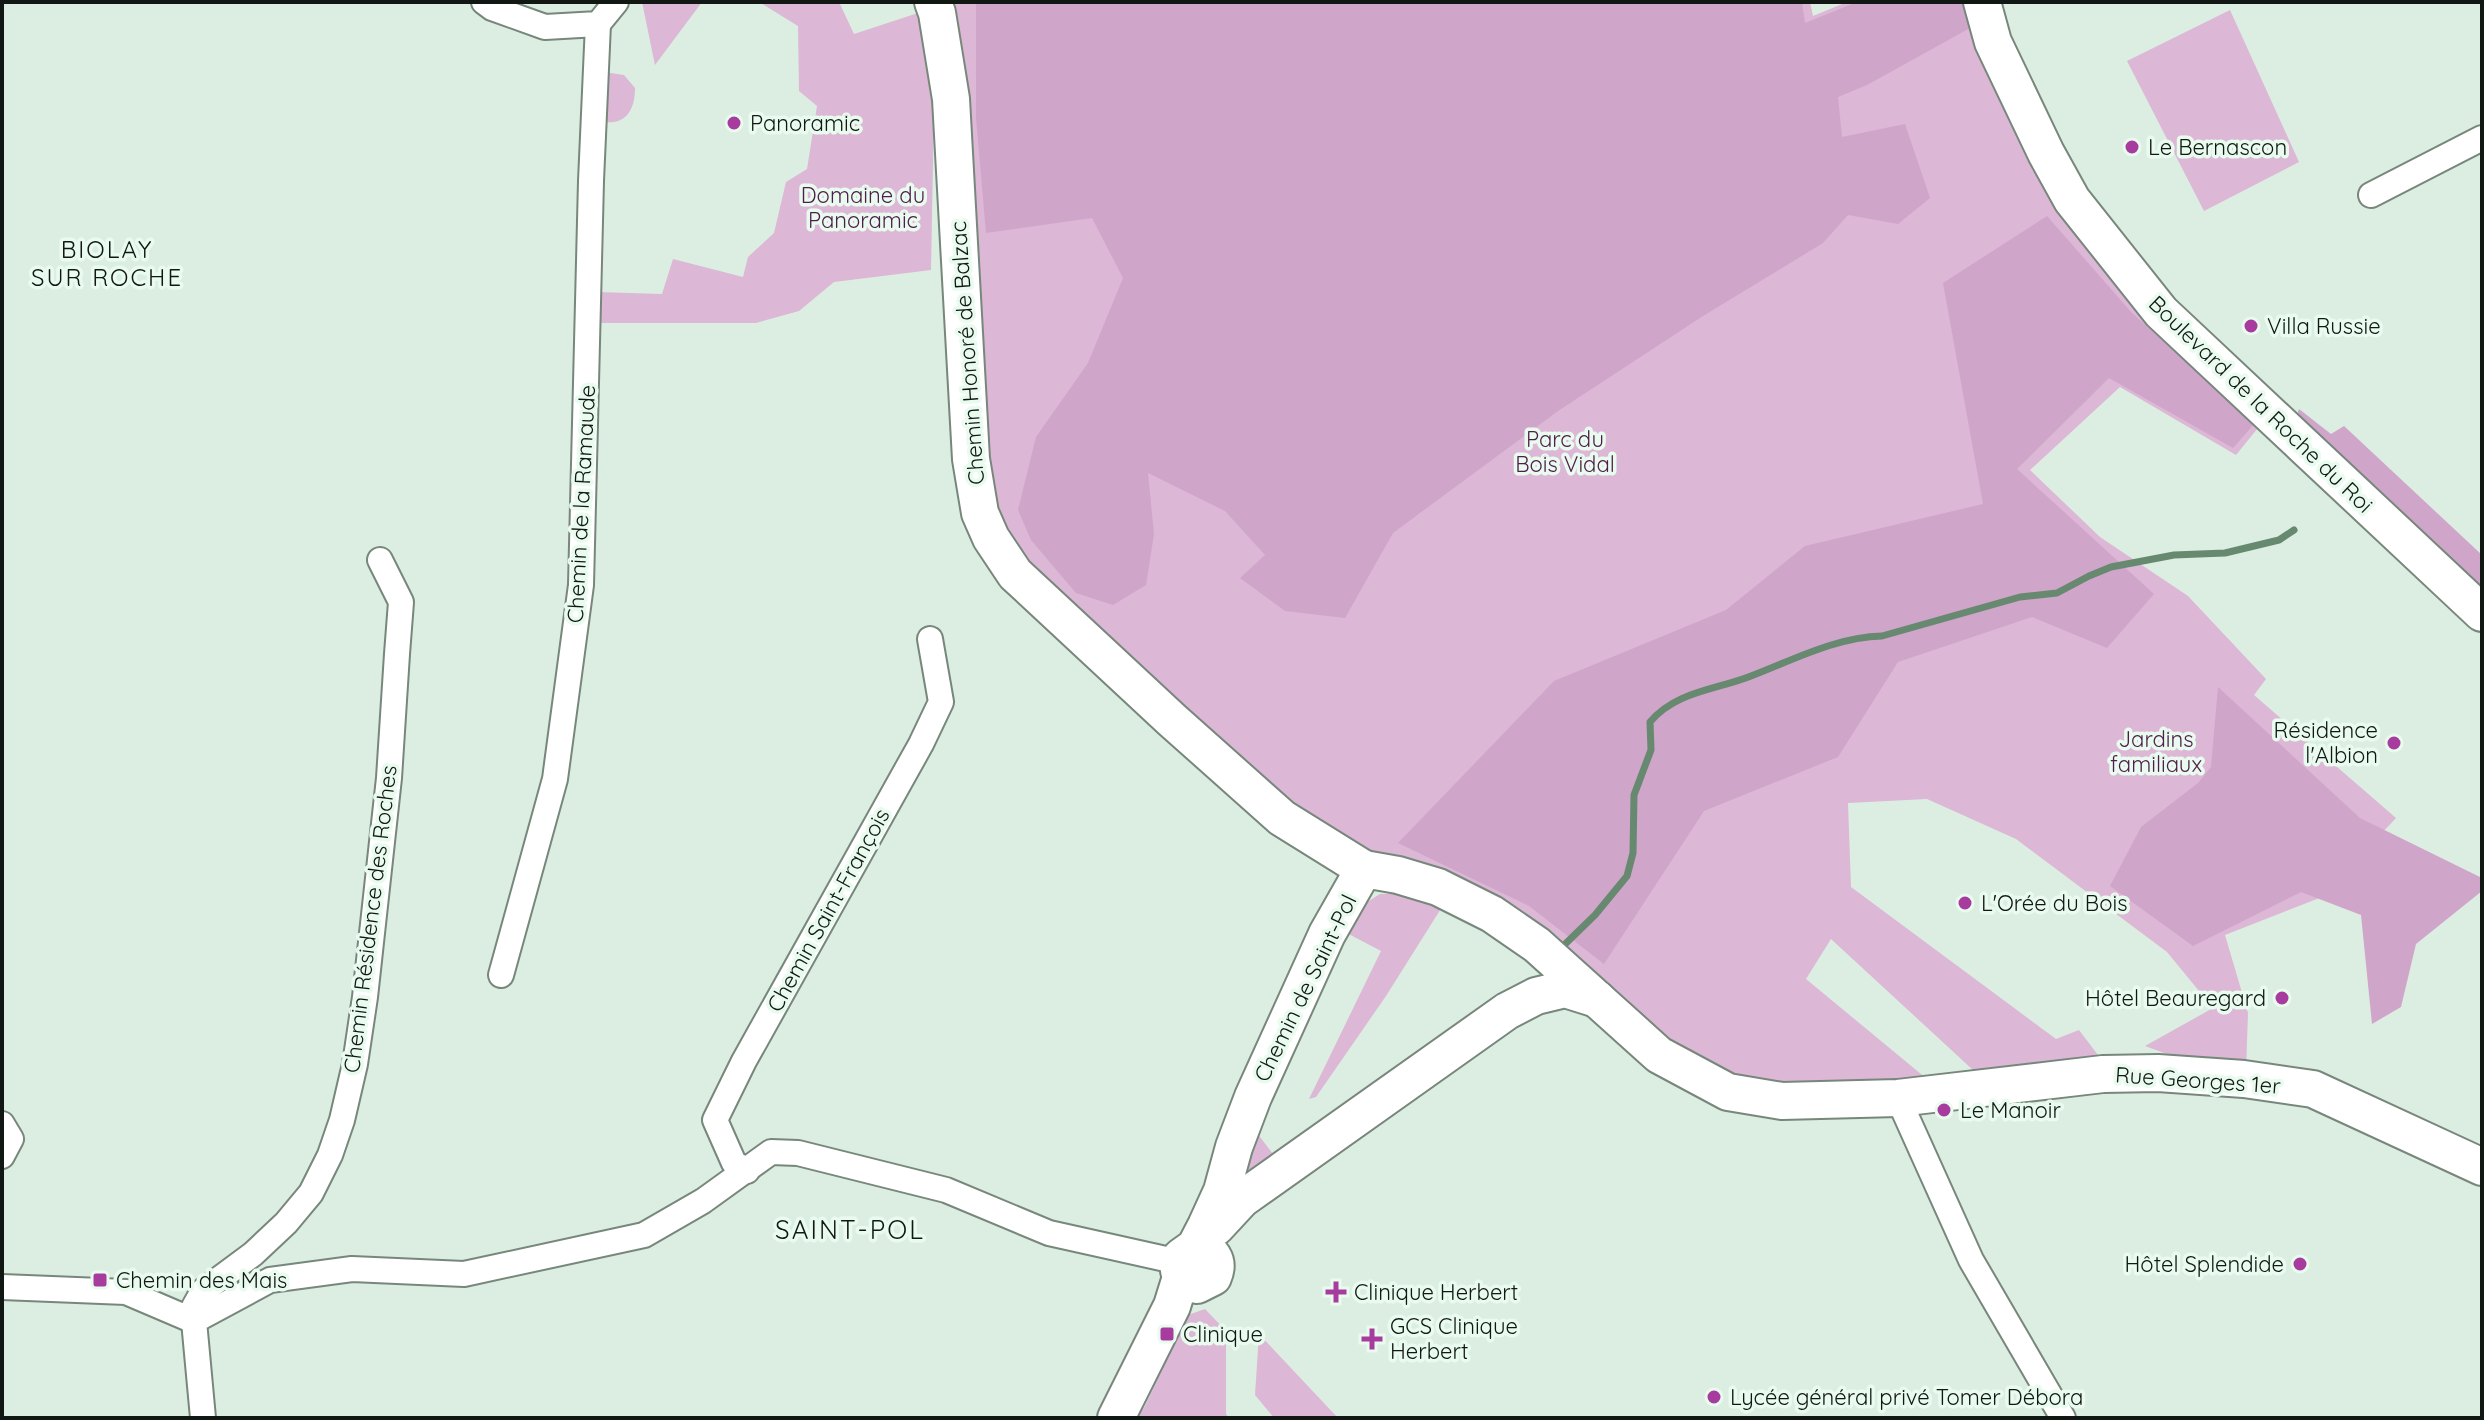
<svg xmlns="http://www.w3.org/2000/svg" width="2484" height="1420" viewBox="0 0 2484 1420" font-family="Quicksand,sans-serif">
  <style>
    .green { fill: #dcb7d6 }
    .forest { fill: #d0a5ca }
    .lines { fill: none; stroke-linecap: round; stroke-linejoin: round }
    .stream { stroke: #668970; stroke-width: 7 }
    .street-casing { stroke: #77877b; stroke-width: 28 }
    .secondary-casing { stroke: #77877b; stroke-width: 40 }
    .street { stroke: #fff; stroke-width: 24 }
    .secondary { stroke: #fff; stroke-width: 36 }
    .poi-dot { fill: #a73c9e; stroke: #e9fbee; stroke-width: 3 }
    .labels { text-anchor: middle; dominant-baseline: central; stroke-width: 7; stroke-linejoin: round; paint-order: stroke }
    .poi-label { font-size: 22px; fill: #111713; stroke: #e9fbee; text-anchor: start }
    .park-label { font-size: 22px; fill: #4f1c4b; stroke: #e9fbee }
    .street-label { font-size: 22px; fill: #111713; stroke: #e9fbee }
    .neighbourhood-label { font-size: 24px; letter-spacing: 2px; fill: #111713; stroke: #e9fbee }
    .quarter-label { font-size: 26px; letter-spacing: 2px; fill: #111713; stroke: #e9fbee }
  </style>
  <rect width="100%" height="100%" fill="#dceee1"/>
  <!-- green -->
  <g class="green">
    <polygon points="642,2 702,2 655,65"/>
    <polygon points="759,2 839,2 854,34 918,13 934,108 931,270 834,282 799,311 756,323 601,323 597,292 662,294 673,259 743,277 748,257 774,233 786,182 807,169 817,106 799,91 798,26"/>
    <polygon points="947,2 1810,2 1813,16 1847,2 1968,2 1995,88 2262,423 2236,455 2120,387 2030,470 2100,537 2188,596 2266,679 2254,695 2396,818 2322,897 2225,935 2248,1013 2246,1072 2213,1071 2145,1046 2213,1008 2167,952 2016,839 1927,799 1848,803 1851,887 2056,1039 2079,1030 2101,1059 1973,1070 1831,939 1806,979 1927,1079 1781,1091 1700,1065 1567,962 1326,838 1017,553 992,511"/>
    <polygon points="2230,10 2299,162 2204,211 2127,61"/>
    <path d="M604 72 624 75 635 88C635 112 624 127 599 121Z"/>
    <polygon points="1380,894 1407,894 1442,907 1386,996 1316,1097 1309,1099 1381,951 1341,930 1356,909"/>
    <polygon points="1257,1133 1279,1162 1256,1178 1242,1161"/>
    <polygon points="1205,1309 1226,1331 1226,1414 1229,1418 1137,1418 1145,1406 1188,1315"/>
    <polygon points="1259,1334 1338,1418 1274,1418 1255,1395"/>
  </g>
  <!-- forest -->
  <g class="forest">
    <polygon points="976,2 1802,2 1805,23 1857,2 1963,2 1970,28 1867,85 1838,97 1842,137 1905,124 1930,198 1898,224 1848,215 1823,243 1703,316 1558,411 1393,533 1345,618 1285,611 1240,578 1265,555 1225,511 1148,473 1154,534 1146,585 1113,605 1076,593 1031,540 1018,510 1036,437 1088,363 1123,278 1092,218 986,233 976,118"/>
    <polygon points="2047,216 2132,313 2255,423 2233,448 2109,378 2017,469 2154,594 2107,648 2032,617 1898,662 1838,757 1704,811 1604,964 1529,906 1398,843 1554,681 1726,610 1805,546 1983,504 1943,283"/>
    <polygon points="2299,409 2331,434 2344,426 2482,555 2482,594 2296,417"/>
    <polygon points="2218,687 2360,818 2482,878 2482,891 2416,944 2401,1007 2372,1024 2361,915 2301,892 2193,946 2110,886 2141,827 2198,783 2211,767"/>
  </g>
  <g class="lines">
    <!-- stream -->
    <path class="stream" d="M1559 950 1595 915 1627 876 1633 853 1634 795 1651 750 1650 722C1676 691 1716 690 1751 676 1793 660 1836 637 1882 636L2020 597 2057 593 2089 576 2111 567 2174 555 2225 553 2279 540 2294 530"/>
    <defs>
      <g id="street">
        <polyline points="484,2 492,8 545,27 598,24 616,2"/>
        <polyline points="2371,195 2482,138"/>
        <polyline points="501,975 555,779 581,585 591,181 598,24"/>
        <polyline points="1898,1098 1971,1260 2063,1418"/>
        <polyline points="2,1124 11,1139 2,1156"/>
        <polyline points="747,1171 734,1163 715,1120 744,1061 921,744 941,702 930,639"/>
        <polyline points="2,1287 126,1292 194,1321 194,1307 203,1291 253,1254 286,1223 311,1193 330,1155 342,1120 355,1064 365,997 389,778 397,654 401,602 380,560"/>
        <polyline points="203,1418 194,1321 270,1280 352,1269 464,1274 644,1235 703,1201 771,1152 798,1153 946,1190 1049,1233 1179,1262"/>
      </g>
      <g id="secondary">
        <polyline points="933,2 937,13 951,99 971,459 980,513 991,538 1015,574 1172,720 1282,818 1364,869"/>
        <polyline points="1982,2 1993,42 2046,153 2072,200 2161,312 2482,613"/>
        <polyline points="1216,1227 1242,1199 1507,1011 1536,996 1565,989 1597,999"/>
        <path d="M1195 1247C1212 1249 1220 1261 1213 1277L1197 1285C1182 1283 1175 1272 1181 1257L1195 1247 1206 1226 1222 1191 1234 1147 1253 1097 1327 934 1364 869 1398 875 1438 887 1492 914 1537 945 1659 1055 1728 1092 1782 1101 1898 1098 2103 1074 2158 1073 2244 1079 2313 1089 2482 1167"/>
        <polyline points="1116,1418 1172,1306 1181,1277"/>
      </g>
    </defs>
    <!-- street casing -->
    <use href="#street" class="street-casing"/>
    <!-- secondary casing -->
    <use href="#secondary" class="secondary-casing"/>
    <!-- street -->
    <use href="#street" class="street"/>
    <!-- secondary -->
    <use href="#secondary" class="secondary"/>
  </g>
  <!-- markers -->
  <g class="poi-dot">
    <circle cx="734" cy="123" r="8"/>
    <circle cx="2132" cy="147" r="8"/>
    <circle cx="2251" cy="326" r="8"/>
    <circle cx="2394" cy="743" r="8"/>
    <circle cx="1965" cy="903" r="8"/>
    <circle cx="2282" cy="998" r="8"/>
    <circle cx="1944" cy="1110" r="8"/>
    <circle cx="2300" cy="1264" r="8"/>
    <rect x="92" y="1272" width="16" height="16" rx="4"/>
    <path d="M1332 1280h8v8h8v8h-8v8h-8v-8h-8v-8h8z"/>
    <rect x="1159" y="1326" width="16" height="16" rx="4"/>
    <path d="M1368 1327h8v8h8v8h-8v8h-8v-8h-8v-8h8z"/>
    <circle cx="1714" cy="1397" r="8"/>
  </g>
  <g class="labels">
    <!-- poi labels -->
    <g class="poi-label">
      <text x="750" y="123">Panoramic</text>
      <text x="2148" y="147">Le Bernascon</text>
      <text x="2267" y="326">Villa Russie</text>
      <text x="2378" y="730" text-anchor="end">Résidence<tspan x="2378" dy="25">l'Albion</tspan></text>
      <text x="1981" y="903">L'Orée du Bois</text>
      <text x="2266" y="998" text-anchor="end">Hôtel Beauregard</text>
      <text x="1960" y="1110">Le Manoir</text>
      <text x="2284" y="1264" text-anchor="end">Hôtel Splendide</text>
      <text x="116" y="1280">Chemin des Mais</text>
      <text x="1354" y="1292">Clinique Herbert</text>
      <text x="1390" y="1326">GCS Clinique<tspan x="1390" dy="25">Herbert</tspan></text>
      <text x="1183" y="1334">Clinique</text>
      <text x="1730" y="1397">Lycée général privé Tomer Débora</text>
    </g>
    <!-- park labels -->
    <g class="park-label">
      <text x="863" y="195">Domaine du<tspan x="863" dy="25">Panoramic</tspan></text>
      <text x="1565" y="439">Parc du<tspan x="1565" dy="25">Bois Vidal</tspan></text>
      <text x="2156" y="739">Jardins<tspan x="2156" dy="25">familiaux</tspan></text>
    </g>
    <!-- street labels -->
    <g class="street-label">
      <text transform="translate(967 353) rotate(-94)">Chemin Honoré de Balzac</text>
      <text transform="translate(2261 404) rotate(44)">Boulevard de la Roche du Roi</text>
      <text transform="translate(581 504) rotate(-87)">Chemin de la Ramaude</text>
      <text transform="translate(828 910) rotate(-61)">Chemin Saint-François</text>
      <text transform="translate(370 919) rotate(-83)">Chemin Résidence des Roches</text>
      <text transform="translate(1305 988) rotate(-64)">Chemin de Saint-Pol</text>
      <text transform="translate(2198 1080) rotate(4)">Rue Georges 1er</text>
    </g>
    <!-- neighbourhood labels -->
    <g class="neighbourhood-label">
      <text x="107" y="249">BIOLAY<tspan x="107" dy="28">SUR ROCHE</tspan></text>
    </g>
    <!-- quarter labels -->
    <g class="quarter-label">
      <text x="850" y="1229">SAINT-POL</text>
    </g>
  </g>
  <!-- border -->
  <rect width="2484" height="1420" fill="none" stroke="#111713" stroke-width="8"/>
</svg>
